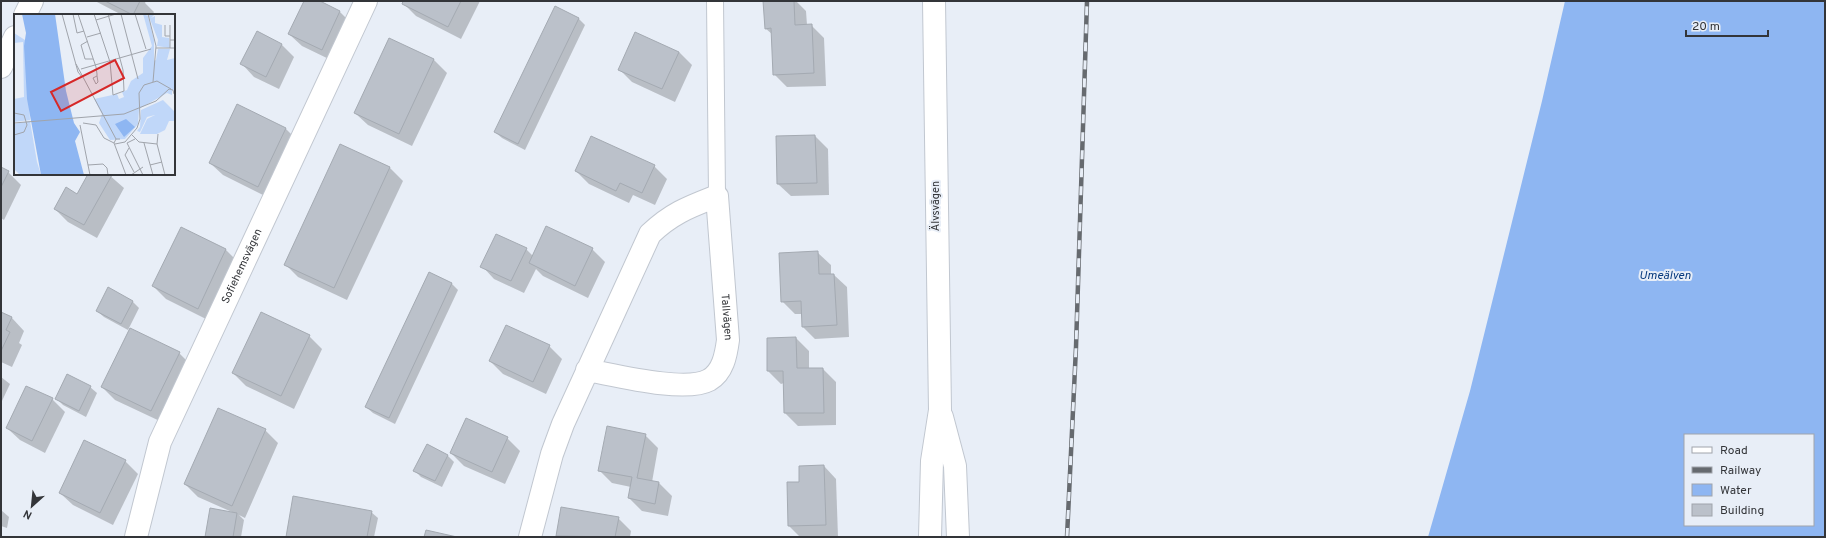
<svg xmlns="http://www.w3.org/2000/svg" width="1826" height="538" viewBox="0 0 1826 538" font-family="Overpass,sans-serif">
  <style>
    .water { fill: #8eb6f2; fill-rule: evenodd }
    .shadow { fill: #0003 }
    .building { fill: #bbc1ca; stroke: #a4aab2 }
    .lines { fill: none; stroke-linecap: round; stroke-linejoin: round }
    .lane-casing { stroke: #c1c7d0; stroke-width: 18 }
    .street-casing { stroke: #c1c7d0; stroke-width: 24 }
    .secondary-casing { stroke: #c1c7d0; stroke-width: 24 }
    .lane { stroke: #fff; stroke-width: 16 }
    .street { stroke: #fff; stroke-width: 22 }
    .secondary { stroke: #fff; stroke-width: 22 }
    .rail-casing { stroke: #666a6f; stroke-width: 4.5 }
    .rail { stroke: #e8eef7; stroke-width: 3; stroke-dasharray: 9; stroke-linecap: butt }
    .labels { text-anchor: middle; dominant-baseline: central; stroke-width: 4; stroke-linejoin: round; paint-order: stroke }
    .street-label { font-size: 11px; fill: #333539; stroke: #e8eef7 }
    .water-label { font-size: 12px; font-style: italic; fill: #073a7e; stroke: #e8eef7 }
    .inset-road { fill: none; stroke: #a0a4ab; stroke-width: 1 }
    .view { fill: #d62828; fill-opacity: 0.15; stroke: #d62828; stroke-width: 2 }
    .inset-edge { fill: none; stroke: #333539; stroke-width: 2 }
  </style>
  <rect width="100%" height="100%" fill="#e8eef7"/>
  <!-- water -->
  <path class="water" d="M1565 1H1825V537H1428L1470 391 1542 101ZM1685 435H1813V525H1685Z"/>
  <!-- shadow -->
  <g class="shadow">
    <polygon points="95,1 146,1 145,3 154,12 152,15 122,15"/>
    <polygon points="305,1 318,1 340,12 353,25 335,62 302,46 289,34"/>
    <polygon points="404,1 480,1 461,39 416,16 403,3"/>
    <polygon points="764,1 796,1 806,11 807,25 811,25 824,38 826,86 787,87 774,74 773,35 765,28"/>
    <polygon points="578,18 585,25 525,150 502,138 495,132"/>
    <polygon points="390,39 434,60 447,73 412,146 368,125 355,113"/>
    <polygon points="282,45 294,57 279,89 254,77 242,64"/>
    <polygon points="679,52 692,65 675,102 632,82 619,69"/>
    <polygon points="238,105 286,129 299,142 271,199 223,175 210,163"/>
    <polygon points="815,136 828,149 829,195 791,196 778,184"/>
    <polygon points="341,145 390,168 403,181 347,300 298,277 285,264"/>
    <polygon points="654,166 667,179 655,205 633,195 629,203 589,184 576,171"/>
    <polygon points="1,169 8,172 21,185 4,220 1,218"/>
    <polygon points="89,174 108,174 124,188 97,238 68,222 55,209 78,195"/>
    <polygon points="181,228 226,250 239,263 210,321 166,299 153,286"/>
    <polygon points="526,249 533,256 592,249 605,262 588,298 543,276 536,269 524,293 494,279 482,266"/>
    <polygon points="818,253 831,265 831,275 834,275 847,287 849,337 815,339 802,326 802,314 795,314 782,301"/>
    <polygon points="430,273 452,284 458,290 395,424 373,413 366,407"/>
    <polygon points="109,289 133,302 139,308 128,330 104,317 97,311"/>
    <polygon points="1,313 12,318 24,331 19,343 22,345 12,367 1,362"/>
    <polygon points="309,336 322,349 294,409 246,386 233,373"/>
    <polygon points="796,338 809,351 809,369 823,369 836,382 836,425 798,426 785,413 784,383 781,384 768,371"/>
    <polygon points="549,346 562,359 546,394 503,374 490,361"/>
    <polygon points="179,353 192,366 164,423 115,400 102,387"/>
    <polygon points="1,377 10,384 1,403"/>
    <polygon points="90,387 97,393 86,417 63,405 57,399"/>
    <polygon points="52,399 65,412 45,453 20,440 7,428"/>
    <polygon points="218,409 265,430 278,443 245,518 239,515 244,520 241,537 206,537 232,512 198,497 185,484"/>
    <polygon points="645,435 658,448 652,482 659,483 672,496 668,516 642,511 629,498 631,487 612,483 599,470"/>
    <polygon points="507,438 520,451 505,484 464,466 451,453"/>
    <polygon points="427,446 448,456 454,462 442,487 421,477 415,471"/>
    <polygon points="125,461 138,474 113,525 73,505 60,493"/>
    <polygon points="824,466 836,479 838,537 800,537 789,526 800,483"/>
    <polygon points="1,510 9,517 7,528 1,526"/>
    <polygon points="371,512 378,518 374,537 287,537"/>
    <polygon points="618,518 631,531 630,537 559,537 557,535"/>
  </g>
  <!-- building -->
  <g class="building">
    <polygon points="105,1 140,1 133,15"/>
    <polygon points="304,1 320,1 340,11 322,50 288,34"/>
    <polygon points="403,1 461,1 448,27 402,4"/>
    <polygon points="763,1 794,1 795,25 812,24 814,73 773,75 771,28 765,29"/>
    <polygon points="555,6 579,18 518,144 494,132"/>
    <polygon points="257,31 282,44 266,77 240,64"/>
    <polygon points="635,32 679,52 662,89 618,70"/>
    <polygon points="389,38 434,59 399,134 354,113"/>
    <polygon points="237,104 286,128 258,187 209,163"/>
    <polygon points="815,135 817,183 777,184 776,136"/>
    <polygon points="591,136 655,165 642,193 620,183 616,191 575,171"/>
    <polygon points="340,144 390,167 334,288 284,265"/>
    <polygon points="1,167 9,171 1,187"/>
    <polygon points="88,174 112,175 84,225 54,209 66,187 77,194"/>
    <polygon points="546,226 593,248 575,286 529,263"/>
    <polygon points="181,227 226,249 198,309 152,286"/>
    <polygon points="496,234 527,248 511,281 480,267"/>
    <polygon points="818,251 819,274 834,274 837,325 802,327 801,301 781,302 779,253"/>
    <polygon points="429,272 452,283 389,418 365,407"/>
    <polygon points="108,287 133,301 121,324 96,311"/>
    <polygon points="1,312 12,317 6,330 10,332 1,351"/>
    <polygon points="261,312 310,335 281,396 232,373"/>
    <polygon points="506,325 550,345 533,382 489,361"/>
    <polygon points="130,328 180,352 151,411 101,387"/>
    <polygon points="796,337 797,368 823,368 824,413 784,413 783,371 767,371 767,338"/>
    <polygon points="67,374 91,386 79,411 55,399"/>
    <polygon points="26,386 53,398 32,441 6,428"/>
    <polygon points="218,408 266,429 232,506 184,484"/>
    <polygon points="466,418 508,437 492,472 450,453"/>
    <polygon points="607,426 646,434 637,478 659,482 655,504 628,498 632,477 598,471"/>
    <polygon points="84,440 126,460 100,513 59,493"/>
    <polygon points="427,444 448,455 435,481 413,471"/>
    <polygon points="824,465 826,525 788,526 787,482 799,482 799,466"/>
    <polygon points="293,496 372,511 367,537 286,537"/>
    <polygon points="561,507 619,517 615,537 556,536"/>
    <polygon points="210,508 237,513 233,537 205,537"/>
    <polygon points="426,530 457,537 424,537"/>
  </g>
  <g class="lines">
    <defs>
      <polyline id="lane" points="715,1 717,196"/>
      <g id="street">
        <polyline points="25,15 32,1"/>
        <polyline points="1,67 15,37"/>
        <path id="s1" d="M136 537 160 442 366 1"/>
        <path id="s2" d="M530 537 552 454 563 424 650 234C672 213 689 207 717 196L728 340C726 355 723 372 709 380 685 393 615 375 587 370"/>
      </g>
      <g id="secondary">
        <polyline points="942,417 955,466 958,537"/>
        <polyline points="930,537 932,461 940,410 934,1"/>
      </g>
    </defs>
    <!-- lane casing -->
    <use href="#lane" class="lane-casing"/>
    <!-- street casing -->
    <use href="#street" class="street-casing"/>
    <!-- secondary casing -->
    <use href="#secondary" class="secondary-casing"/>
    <!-- lane -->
    <use href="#lane" class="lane"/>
    <!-- street -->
    <use href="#street" class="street"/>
    <!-- secondary -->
    <use href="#secondary" class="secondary"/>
    <defs>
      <polyline id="rail" points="1067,537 1076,347 1087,1"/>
    </defs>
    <!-- rail casing -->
    <use href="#rail" class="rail-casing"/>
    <!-- rail -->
    <use href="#rail" class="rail"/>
  </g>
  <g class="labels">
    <!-- street labels -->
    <g class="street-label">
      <text transform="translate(936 206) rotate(-90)">Älvsvägen</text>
      <text stroke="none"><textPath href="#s1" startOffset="292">Sofiehemsvägen</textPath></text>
      <text stroke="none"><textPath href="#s2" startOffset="526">Tallvägen</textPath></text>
    </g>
    <!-- water labels -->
    <g class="water-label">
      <text x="1665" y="276">Umeälven</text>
    </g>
  </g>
  <!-- overview -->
  <g transform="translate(14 14)">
    <rect width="161" height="161" fill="#e8eef7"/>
    <path d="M129 0 134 2 140 26V47L142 46 144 35H156L153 46 161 44V75L158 77V81L153 79 125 95 124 110 111 125 96 126 85 109 88 100 80 85 103 80 105 85 110 83 108 78 113 76 117 67 129 59V44L138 32ZM134 0 140 1 137 4 141 2V9L148 11V23L155 24 156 34 143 32 144 26ZM0 19 11 26 16 106 0 108V85L10 83 9 28 0 29ZM149 86 161 98V107H155L151 116 143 120H126L133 105 141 101 133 103 126 118 123 117 126 113 127 96ZM16 107 23 148 27 161H6L0 155V110Z" fill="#c0d7f9"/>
    <path d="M8 0H41L52 77 60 109 66 118 61 127 70 161H27L13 85 10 32 12 19ZM112 105 121 113 110 123 101 110Z" fill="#8eb6f2"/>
    <path class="inset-road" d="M48 0 64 58 68 63M59 0 63 19 70 17M64 0 82 53 83 60V62L84 68 82 70 79 64 83 62M80 0 96 48 99 81 110 77 109 56 94 0M107 0 124 65M121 0 132 35M134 0 142 32 139 68M82 6 102 0M151 11V22H156M73 23 87 19M156 26V11M74 27 67 31 71 45H79M142 34H161M156 34V26H161M62 50 102 125M67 55 137 35M0 99 10 101 13 111 10 118 0 121M0 109 110 100 142 87 155 75 159 76 160 80M69 109 82 111 90 124 100 129M66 111 76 161M144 120 143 130 151 161M118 121 125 128 143 130M106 125H102L100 129 112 161M121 125 113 129 129 161M130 129 139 161M101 130 111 128 123 114 126 105 125 79 130 71 143 67 157 75M115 134 111 141 120 158M74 151 89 150 93 154 94 161M136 151 148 148M117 161 129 153"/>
    <path class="view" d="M101 46 110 64 47 97 37 78Z"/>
    <rect width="161" height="161" class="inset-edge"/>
  </g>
  <!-- border -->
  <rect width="1826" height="538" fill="none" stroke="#333539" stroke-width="4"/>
  <!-- legend -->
  <rect x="1684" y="434" width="130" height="92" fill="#e8eef7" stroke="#a0a4ab"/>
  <rect x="1692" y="447" width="20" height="6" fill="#ffffff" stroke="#a0a4ab"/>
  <text x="1720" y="454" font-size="12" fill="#333539">Road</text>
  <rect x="1692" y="467" width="20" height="6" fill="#666a6f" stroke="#a0a4ab"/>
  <text x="1720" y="474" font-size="12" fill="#333539">Railway</text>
  <rect x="1692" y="484" width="20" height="12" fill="#8eb6f2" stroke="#a0a4ab"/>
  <text x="1720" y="494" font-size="12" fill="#333539">Water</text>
  <rect x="1692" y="504" width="20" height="12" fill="#bbc1ca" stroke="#a0a4ab"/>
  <text x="1720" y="514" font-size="12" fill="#333539">Building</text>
  <!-- north arrow -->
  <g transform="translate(32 506) rotate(207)" stroke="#e8eef7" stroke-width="3" paint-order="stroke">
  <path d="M0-3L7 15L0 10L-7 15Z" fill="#333539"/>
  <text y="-6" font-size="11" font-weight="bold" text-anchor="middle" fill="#333539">N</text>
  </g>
  <!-- scale -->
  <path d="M1686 30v6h82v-6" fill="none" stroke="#333539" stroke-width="2"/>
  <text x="1692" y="30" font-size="12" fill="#333539" stroke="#e8eef7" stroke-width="3" paint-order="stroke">20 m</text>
</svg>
